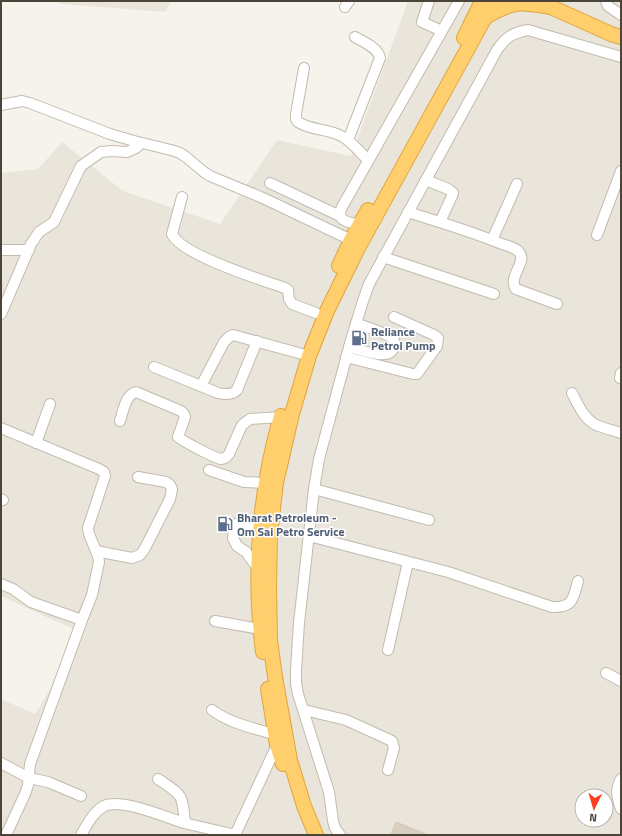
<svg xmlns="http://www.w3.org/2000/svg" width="622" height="836" viewBox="0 0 622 836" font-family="'Titillium Web',sans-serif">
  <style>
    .residential { fill: #eae5da; fill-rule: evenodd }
    .building { fill: #d8cfc1; stroke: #d3c7b4 }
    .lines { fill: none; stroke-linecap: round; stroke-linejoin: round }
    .minor-casing { stroke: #c2bbae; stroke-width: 12 }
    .highway-casing { stroke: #e0a43c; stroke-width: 16 }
    .minor { stroke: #fff; stroke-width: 10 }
    .highway { stroke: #ffcf6e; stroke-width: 14 }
    .labels { text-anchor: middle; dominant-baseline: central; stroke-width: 3; stroke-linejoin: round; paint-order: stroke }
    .service-label { font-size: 12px; font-weight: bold; fill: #4e5e75; stroke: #fff; text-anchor: start }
  </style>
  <rect width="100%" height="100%" fill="#f6f3ec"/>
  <!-- residential -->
  <g class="residential">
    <polygon points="53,1 171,1 165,12 62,4"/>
    <path d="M408 1H621V835H1V699L35 714 84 634 1 596V173L38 169 62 142 123 191 220 224 277 140 351 156ZM582 796H606V820H582Z"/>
  </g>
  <!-- building -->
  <polygon class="building" points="396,822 428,835 391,835"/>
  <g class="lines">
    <defs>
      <g id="minor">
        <polyline points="429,1 422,22 442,31"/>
        <polyline points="606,1 608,6 621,15"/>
        <polyline points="345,7 349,1"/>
        <path d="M304 68 296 114V119L298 122C308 129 323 129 334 133 348 137 358 150 368 160"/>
        <polyline points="1,105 22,101 30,103 110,134 134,141 171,150 180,153 186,157 204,172 210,176 263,198 351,240"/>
        <path d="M348 140 380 58C378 48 364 42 355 37"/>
        <polyline points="426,180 448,189 453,193 452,196 440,222"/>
        <polyline points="270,183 340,216"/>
        <path d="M182 197 172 234C181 255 262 280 285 288L288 290 289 299 292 304 316 313"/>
        <path d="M408 212C439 222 471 231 502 244 507 246 515 247 519 252 528 262 507 277 516 289L557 304"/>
        <path d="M360 225C349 222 335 222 342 207L459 1"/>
        <polyline points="597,235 621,171"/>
        <polyline points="492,240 517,184"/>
        <polyline points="1,250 29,250"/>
        <polyline points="383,257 494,294"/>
        <polyline points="1,314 31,244 39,232 54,222 81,166 101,152 112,151 127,152 136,148 141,143"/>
        <path d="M349 347C360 349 391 363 394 346 395 342 394 339 391 337 383 332 365 327 356 323"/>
        <polyline points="346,357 413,374 417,374 437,346 438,338 434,335 394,317"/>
        <path d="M154 367 218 393C226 395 232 395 237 390L257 341"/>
        <polyline points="620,378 621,373"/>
        <polyline points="201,386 224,342 229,337 233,335 302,354"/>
        <path d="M572 393C578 404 583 417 594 424 602 428 612 430 621 433"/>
        <path d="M120 421C123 412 125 395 136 392L181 411 184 414 185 417 178 437C184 442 215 458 221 459 225 459 227 457 229 454L242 425 250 419 281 417"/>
        <polyline points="1,428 99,469 104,472 105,476 88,528 89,534 98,556 99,562 92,595 82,620 30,764 28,785 25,794 6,835"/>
        <polyline points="36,443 50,404"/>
        <polyline points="209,470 244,482 266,483"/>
        <polyline points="314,489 429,520"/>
        <polyline points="1,499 3,500"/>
        <path d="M309 536 448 572 552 607C573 608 573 599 578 581"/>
        <polyline points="96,551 132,558 140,555 144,550 170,499 172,489 170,485 166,482 138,477"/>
        <polyline points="259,570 246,552 237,546 233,538 234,528 238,523 254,525 261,521"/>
        <polyline points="1,584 13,589 31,602 82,620"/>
        <polyline points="215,621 260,629"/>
        <polyline points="388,650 408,562"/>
        <polyline points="606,673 621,681"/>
        <path d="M212 710C231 724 254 728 276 735"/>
        <polyline points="304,710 346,720 392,741 394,748 388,770"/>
        <polyline points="1,763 29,778 48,782 81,796"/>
        <path d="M158 779C183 796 182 793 185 823"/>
        <path d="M621 779C615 790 617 798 621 809"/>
        <path d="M81 835C87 825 93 812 104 806 122 798 165 817 184 823 201 827 218 831 236 835"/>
        <polyline points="235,835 277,745"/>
        <path d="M340 835 335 828 333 821 329 792 298 694 296 683V670L299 623 314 489 319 459 351 340 363 301 369 284 497 50C506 37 512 33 528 30L621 57"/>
      </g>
      <g id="highway">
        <polyline points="542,1 551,7 611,34 621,37"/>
        <path d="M487 16C515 0 521 2 551 7"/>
        <polyline points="464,38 482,1"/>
        <polyline points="339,266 351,240 368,210"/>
        <path d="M263 652C253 574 259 492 281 416"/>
        <polyline points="268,689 277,745 283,764"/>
        <polyline points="316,835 304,806 290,760 275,677 270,640 269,588 270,534 276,483 292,414 309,356 327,311 358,248 494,1"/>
      </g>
    </defs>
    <!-- minor casing -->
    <use href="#minor" class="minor-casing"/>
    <!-- highway casing -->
    <use href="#highway" class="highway-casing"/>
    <!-- minor -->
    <use href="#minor" class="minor"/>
    <!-- highway -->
    <use href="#highway" class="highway"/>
  </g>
  <!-- icons -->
  <defs>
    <symbol id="fuel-bare" viewBox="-9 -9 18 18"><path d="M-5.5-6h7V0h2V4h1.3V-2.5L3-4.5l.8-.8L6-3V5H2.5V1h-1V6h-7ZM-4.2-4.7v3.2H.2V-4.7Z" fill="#5c6f8a" stroke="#fff" stroke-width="2.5" paint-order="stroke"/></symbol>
  </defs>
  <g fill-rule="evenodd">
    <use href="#fuel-bare" x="348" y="327" width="22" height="22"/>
    <use href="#fuel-bare" x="214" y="513" width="22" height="22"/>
  </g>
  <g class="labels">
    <!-- service labels -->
    <g class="service-label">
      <text x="371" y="331">Reliance<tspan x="371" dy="14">Petrol Pump</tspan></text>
      <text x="237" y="517">Bharat Petroleum -<tspan x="237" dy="14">Om Sai Petro Service</tspan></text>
    </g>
  </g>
  <!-- border -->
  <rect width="622" height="836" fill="none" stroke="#4b4439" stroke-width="4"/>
  <!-- north arrow -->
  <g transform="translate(594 808) rotate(185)"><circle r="19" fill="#ffffff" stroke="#b7b4b0"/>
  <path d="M0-3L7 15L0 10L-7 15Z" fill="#fc3f1d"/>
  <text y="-6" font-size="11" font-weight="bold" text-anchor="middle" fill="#4b4439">N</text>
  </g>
</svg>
